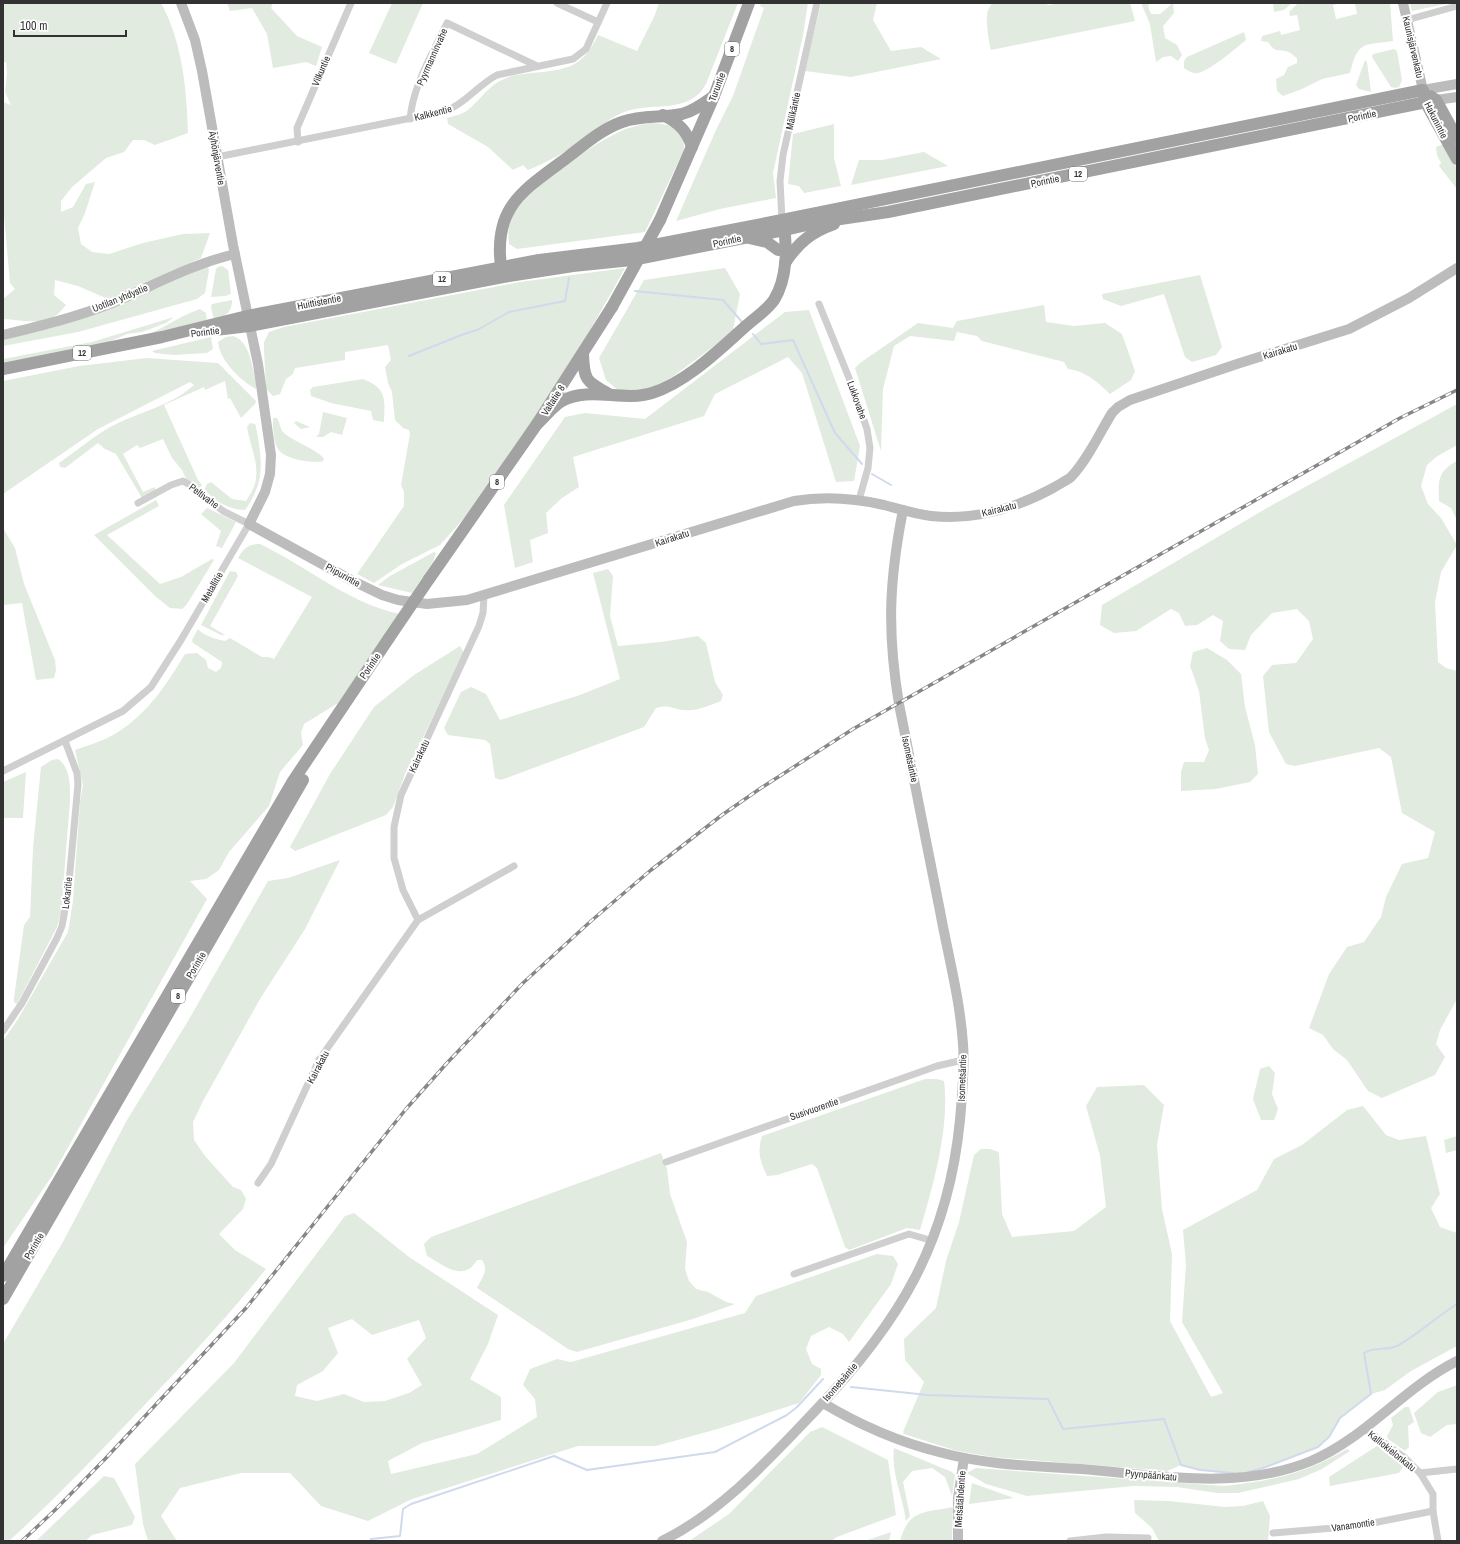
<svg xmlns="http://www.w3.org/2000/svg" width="1460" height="1544" viewBox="0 0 1460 1544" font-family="'Archivo Narrow',sans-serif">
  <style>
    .green { fill: #e2ebdf; fill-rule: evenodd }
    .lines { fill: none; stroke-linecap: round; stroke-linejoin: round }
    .stream { stroke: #d0daec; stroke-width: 2 }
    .minor { stroke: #cfcfcf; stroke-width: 7 }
    .secondary { stroke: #bcbcbc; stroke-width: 10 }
    .trunk { stroke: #a2a2a2; stroke-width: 12 }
    .rail-casing { stroke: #878787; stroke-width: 3.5 }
    .rail { stroke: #fff; stroke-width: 2; stroke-dasharray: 6; stroke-linecap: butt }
    .trunk-bridge { stroke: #a2a2a2; stroke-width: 12 }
    .labels { text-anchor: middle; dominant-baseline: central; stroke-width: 4; stroke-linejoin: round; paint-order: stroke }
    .shield { fill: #fff; stroke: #707070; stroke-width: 1 }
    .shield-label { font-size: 9px; font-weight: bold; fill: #323232 }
    .street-label { font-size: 10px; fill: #323232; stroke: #fff }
  </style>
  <rect width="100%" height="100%" fill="#fff"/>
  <!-- green -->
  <g class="green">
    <path d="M3 3H161C182 41 187 90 188 133L155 145 144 140H133L124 152 106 158 72 187 61 201V212L73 207 86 184 95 182 85 213 78 228 81 244 92 252 109 254 143 243 183 234 210 233 201 258 138 288 108 299 78 286 55 280 54 295 66 305C63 308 59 314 55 316 39 325 20 320 3 319V299L15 289 10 283 4 215 3 216V102L11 105 5 92 7 73 6 62 3 63Z"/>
    <polygon points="227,3 273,3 271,8 297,36 322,47 316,66 306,62 273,68 267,34 252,8 230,11"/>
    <polygon points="392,3 423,3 396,64 369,53"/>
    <path d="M659 3H738L706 84C690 114 656 102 627 111 609 117 599 129 584 139 566 152 548 162 528 170L523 165 513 170 488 147 448 124 447 118C454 116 464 114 469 109 481 99 489 85 504 79 511 75 522 74 531 73 565 70 582 69 598 35L637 51 654 17Z"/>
    <polygon points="761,3 808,3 803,35 773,173 776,198 720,209 676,221 716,130 733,96 764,8 760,6"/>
    <polygon points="821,3 877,3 873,20 891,51 921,47 941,59 851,77 805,71"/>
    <path d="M992 3H1043L1049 5 1059 3H1130L1135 21 991 50C989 45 986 21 987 15 987 11 990 7 992 3Z"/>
    <polygon points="1141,3 1150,3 1148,6 1151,14 1160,14 1173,3 1174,13 1163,26 1165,38 1177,45 1182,55 1178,61 1171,56 1163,57 1156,62 1150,24"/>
    <polygon points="1273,3 1292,3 1284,10 1274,12"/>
    <path d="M1298 3H1341L1333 5 1336 19 1357 14 1355 4 1390 3 1393 41C1363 45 1358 41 1350 73L1322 79 1302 89 1283 96 1277 91 1276 79 1284 75 1288 67 1297 63V58C1295 57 1291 53 1289 52 1278 48 1277 55 1268 42L1261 41 1262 36 1280 31 1281 35 1300 30 1297 15 1290 16 1289 12Z"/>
    <polygon points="1410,3 1451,3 1412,11"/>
    <path d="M1244 32 1246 40C1236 48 1211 70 1198 73 1192 74 1189 71 1184 68V61L1187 57Z"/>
    <polygon points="1394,49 1397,51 1402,80 1399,87 1395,88 1391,87 1372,57 1373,54"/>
    <polygon points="1365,60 1367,62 1371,92 1359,89 1356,85"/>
    <path d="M651 123C671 124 685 128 684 150L645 232 517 249 509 244C508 233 508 224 513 215 530 187 589 146 619 132 629 127 640 125 651 123Z"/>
    <polygon points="834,124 834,158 841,186 804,193 799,186 788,184 793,134"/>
    <polygon points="1444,144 1457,169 1457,189 1439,166 1441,163 1437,155 1436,147"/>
    <polygon points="924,152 948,166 851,185 859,160 882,160"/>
    <polygon points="208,266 209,270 205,293 197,299 78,332 3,346 3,339 110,309"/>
    <polygon points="222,266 228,270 231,294 225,296 211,297 216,269 218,267"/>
    <polygon points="625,268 578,352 518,444 465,517 440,545 402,564 374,583 357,574 404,506 404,492 401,485 410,434 409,430 403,428 395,420 392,392 388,383 385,367 391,360 388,345 345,352 345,360 295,368 293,374 286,379 280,394 273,396 266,389 264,349 264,342 269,332 284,327 520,282"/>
    <polygon points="725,268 740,294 733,330 718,343 664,383 648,389 619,391 606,380 599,358 644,280"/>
    <polygon points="1200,275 1222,347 1216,355 1192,362 1185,357 1164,294 1121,306 1103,299 1102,294"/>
    <path d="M232 300C232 313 225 316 214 320L211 307 212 304Z"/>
    <path d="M1044 305 1046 322 1074 326 1105 323 1122 334 1135 371 1131 380 1110 394C1097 382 1086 371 1068 369L1064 362 982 341 977 336 957 332 954 341 910 336 894 346 883 389 881 451 855 368 860 363 918 323 953 328 957 321Z"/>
    <path d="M200 309 206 313 207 322 151 333C169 325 182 315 200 309Z"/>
    <polygon points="809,310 860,446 854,481 836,482 802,373 788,357 715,394 704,416 573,457 579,487 562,498 546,513 548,533 530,540 533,562 515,568 504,505 565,417 585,413 645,419 785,312"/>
    <polygon points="174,317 166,323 142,332 127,334 97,347 3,366 3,359 92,342"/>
    <path d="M233 336C250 341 252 367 256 382V389C240 380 220 361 218 342L226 337Z"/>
    <polygon points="211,337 213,349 207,353 173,355 155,353 152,351"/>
    <path d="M147 358 218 363 256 401 255 404 241 418 230 398 228 399 225 381 205 390 204 387 164 405 198 480 202 485 195 493 192 491 182 470 172 458 163 439 140 448 137 445 123 454 143 492 155 487 156 491 142 498 116 454 105 449 98 443 65 468 60 467 59 463C75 452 89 440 105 430 133 413 169 408 194 385L190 382 98 429 3 494V381L79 366Z"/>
    <path d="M363 379C387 388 385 400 384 422L373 420 371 411 331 403 311 396 310 390 313 387Z"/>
    <polygon points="1457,404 1457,445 1436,457 1427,465 1421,486 1428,504 1441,518 1457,545 1441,572 1435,602 1438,662 1446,668 1457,671 1457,999 1440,1030 1436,1044 1445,1057 1435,1075 1382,1098 1368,1091 1347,1060 1333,1049 1323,1035 1309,1028 1329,974 1347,947 1364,942 1381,917 1386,897 1402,864 1428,858 1435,832 1402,813 1391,757 1379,748 1295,766 1286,764 1269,732 1263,676 1272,665 1296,663 1313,639 1309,621 1297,609 1272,613 1251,635 1245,650 1229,649 1220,641 1223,621 1213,615 1197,625 1185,626 1179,613 1171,609 1136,631 1114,633 1100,625 1102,605 1267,508"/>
    <polygon points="323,412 347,418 342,435 331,432 323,437 316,437 319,434"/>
    <path d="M273 418H277C280 423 280 429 284 433 294 442 319 450 324 459L323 461C312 464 284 459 278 449 273 442 273 426 273 418Z"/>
    <polygon points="296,421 310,427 301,429 294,423"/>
    <path d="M250 423 255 424 256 427C262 460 266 481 245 510 229 510 216 501 204 490L207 484 211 482 232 499 246 501C249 496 253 490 255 484 260 464 250 446 247 427Z"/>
    <path d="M1457 461V520L1451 508 1439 501C1438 481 1438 471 1457 461Z"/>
    <polygon points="156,500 159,506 107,535 160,584 181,577 212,559 214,560 187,604 182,609 170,608 155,596 94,535"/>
    <polygon points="207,508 236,522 222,548 216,546 221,531 201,514"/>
    <polygon points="3,528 15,548 24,584 55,660 56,670 54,678 36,680 22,603 3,605"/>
    <path d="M260 544C308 567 348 603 400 614L338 703 304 724 301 733 303 745 280 772 269 806 229 852 219 870 206 879 190 881 207 899 52 1176 3 1248V1041L18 1019 68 932 73 901 80 802 83 785 75 750C89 745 106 740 118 732 148 713 167 684 185 654L197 653 206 660 208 668 216 672 221 668 222 662 193 643 192 640 198 629C204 636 216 639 225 641L230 638 262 657H269L274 659 312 597 238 558C244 548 248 544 260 544Z"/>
    <polygon points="434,552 436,553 433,562 412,593 378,585 390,576"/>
    <path d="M608 569 613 576 610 616 618 646 661 642 698 636 706 643 715 682 723 695 721 701C710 705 696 712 684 710 671 709 671 704 656 708L644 727 501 780 495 778 490 744 485 740 448 735 444 728 461 692 471 687 486 694 500 720 580 695 620 679 593 573Z"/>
    <polygon points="230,571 236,572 238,576 210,626 225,635 221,635 201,625"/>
    <polygon points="460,646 464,653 405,774 393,807 386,815 295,851 290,847 330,774 374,707 414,675"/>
    <polygon points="1207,648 1227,660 1241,674 1245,707 1255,745 1258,774 1250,782 1216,789 1181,791 1181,772 1184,762 1204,762 1209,750 1205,738 1199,691 1190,666 1193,652"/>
    <path d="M58 759C71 768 70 787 70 801L61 913 57 927 17 1004 14 1002V998L24 925 30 917 33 848 41 767 52 760Z"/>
    <polygon points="26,772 23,818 3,818 3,782"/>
    <path d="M340 860 305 929 260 999 203 1101 193 1122 194 1140 205 1156 233 1187 241 1190 246 1199 243 1209 219 1234 235 1250 266 1269C225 1320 180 1368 135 1415 94 1458 53 1501 9 1541H3V1344L64 1240 127 1120 188 1021 268 881 288 878Z"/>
    <polygon points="1269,1066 1275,1073 1272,1094 1278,1109 1274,1120 1261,1120 1253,1099 1260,1069"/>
    <path d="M925 1079H937L944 1081C950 1126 933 1187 920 1230L907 1228 849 1250 845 1247 817 1168 812 1164 777 1175 767 1176C760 1161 757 1152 762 1136Z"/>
    <polygon points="1144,1085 1164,1105 1157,1145 1162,1209 1172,1254 1170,1321 1211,1397 1223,1393 1182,1322 1186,1265 1183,1230 1257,1190 1274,1159 1302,1145 1347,1110 1363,1106 1386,1135 1399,1140 1426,1136 1440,1194 1431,1208 1440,1227 1457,1233 1457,1346 1411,1371 1385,1390 1371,1394 1340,1418 1329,1437 1318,1447 1263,1468 1237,1474 1200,1470 1181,1465 1167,1471 993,1457 957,1451 904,1434 903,1432 924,1382 905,1360 904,1339 936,1308 946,1261 959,1222 974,1155 981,1149 990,1149 999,1152 1002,1214 1012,1237 1074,1231 1106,1207 1100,1156 1086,1106 1097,1087"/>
    <polygon points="1457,1136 1457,1150 1446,1153 1444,1140"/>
    <path d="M661 1153 667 1169 670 1194 687 1242 685 1269 689 1281 696 1289 708 1292 726 1302 735 1304 693 1319 577 1352 568 1349 477 1288C482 1278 489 1270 482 1260H477C464 1283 443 1265 427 1256L424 1244 431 1237Z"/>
    <path d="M354 1213 409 1257 498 1315 488 1344 470 1379 501 1397V1420L422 1443 388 1461 391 1474 477 1454 537 1417 535 1399 523 1385 530 1369 557 1359 571 1362 745 1313 756 1296 877 1254 893 1256 898 1264 891 1284 849 1342 843 1334 829 1327 811 1336 806 1349 812 1364 821 1369V1375L799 1403 721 1428 656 1446H578L412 1499 368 1521 321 1506 290 1473H241L180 1488 161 1516 177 1541H148L143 1524 135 1464 234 1363 345 1216ZM352 1319 372 1335 419 1320 426 1338 407 1359 422 1385 409 1393 385 1401 364 1402 344 1394 317 1401 295 1396 297 1385 323 1371 338 1353 328 1328Z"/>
    <polygon points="1457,1385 1457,1424 1447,1425 1430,1437 1421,1433 1414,1413 1438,1392"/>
    <polygon points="1405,1407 1409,1407 1414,1422 1408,1426 1409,1447 1405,1451 1388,1439 1387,1436 1393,1425 1391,1418"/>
    <polygon points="822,1427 888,1460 896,1515 837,1537 831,1541 689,1541 729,1514 810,1432"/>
    <polygon points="1380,1444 1404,1465 1399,1473 1330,1486 1329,1477"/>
    <path d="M894 1448 952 1472 955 1475 952 1496 945 1477 932 1468 912 1471 903 1482 910 1516 906 1521C903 1496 891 1474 894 1448Z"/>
    <path d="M1347 1449 1350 1451 1322 1469 1299 1479 1238 1493H1217L1177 1487 1134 1486 1027 1496 986 1484 967 1473 976 1468 1224 1486C1271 1481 1305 1474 1347 1449Z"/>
    <polygon points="104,1476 114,1478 135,1517 132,1525 92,1535 85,1541 36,1541"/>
    <polygon points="972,1483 1014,1498 969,1504"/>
    <polygon points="1134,1500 1168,1501 1225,1507 1243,1506 1263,1501 1270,1516 1268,1541 1159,1541 1152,1528 1135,1513"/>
    <path d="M953 1507 952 1541H900C909 1509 924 1513 953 1507Z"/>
    <polygon points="891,1532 889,1541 865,1541"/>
  </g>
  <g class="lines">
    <!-- stream -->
    <g class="stream">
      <polyline points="635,291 723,300 742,322"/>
      <polyline points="753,334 761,344 793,340 835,433 862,464"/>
      <polyline points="409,356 464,334 477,330 509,312 565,301 569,278"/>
      <polyline points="872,474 891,485"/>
      <polyline points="851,1387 928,1395 1048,1399 1063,1429 1164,1419 1181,1465 1200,1470 1233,1473"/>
      <path d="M1248 1472 1263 1468 1318 1447 1329 1437 1340 1418 1371 1394 1364 1353C1374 1346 1387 1351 1397 1346 1419 1334 1436 1317 1457 1304"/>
      <polyline points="371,1541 371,1539 400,1536 403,1509 411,1504 554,1456 587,1470 715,1452 787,1415 797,1407 823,1379"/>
    </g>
    <!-- minor -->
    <g class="minor">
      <polyline points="557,3 598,22"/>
      <polyline points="1407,20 1457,6"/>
      <path d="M410 119C413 85 433 53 447 23L537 66"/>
      <polyline points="298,142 297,128 351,3"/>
      <path d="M217 157 446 111C466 103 478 85 497 75L573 59 586 49 607 3"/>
      <polyline points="782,220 780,181 783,155 817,3"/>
      <polyline points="819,304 849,378 867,429 870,448 868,468 859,500"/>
      <polyline points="3,771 123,711 151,687 181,640 249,524 223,511 190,485 183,481 171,485 138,503"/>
      <polyline points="418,920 514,866"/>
      <polyline points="3,1031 22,1003 57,938 62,926 68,893 78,784 77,773 65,741"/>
      <polyline points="666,1162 937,1066 963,1060"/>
      <polyline points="258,1183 271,1164 319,1060 418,920 403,890 394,858 394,827 401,795 479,626 483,613 484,596"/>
      <polyline points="794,1274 909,1234 933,1241"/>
      <polyline points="1365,1429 1404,1457 1420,1473 1433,1494 1433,1511 1438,1541"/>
      <polyline points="1420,1473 1457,1469"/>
      <polyline points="1273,1533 1358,1526 1433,1511"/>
      <polyline points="1070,1541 1106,1537 1148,1538"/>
    </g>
    <!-- secondary -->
    <g class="secondary">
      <path d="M181 3 195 40 202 71 233 245 258 364 271 455 270 474 265 492 249 524 353 581 382 595 398 600 427 604 467 600 794 501C825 496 853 498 884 505 899 509 915 514 931 516 974 521 1016 508 1053 488 1059 484 1066 481 1071 477 1088 459 1099 434 1112 413L1118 407 1130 400 1240 363 1349 329 1409 298 1457 268"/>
      <polyline points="1403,3 1423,90 1457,84"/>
      <polyline points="1436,100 1457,97"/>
      <path d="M3 335C40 326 77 317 112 303 153 286 192 264 235 254"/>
      <path d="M823 1403C858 1424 899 1442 939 1452 985 1465 1034 1466 1081 1469 1157 1475 1238 1491 1311 1461 1366 1438 1403 1388 1457 1361"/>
      <path d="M662 1541C723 1511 769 1459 815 1411 899 1323 948 1243 960 1120 962 1095 965 1069 963 1044 960 999 948 955 940 911 926 842 913 772 899 704 887 632 889 581 903 510"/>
      <polyline points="958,1541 958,1498 964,1458"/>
    </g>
    <!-- trunk -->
    <g class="trunk">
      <polyline points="1430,96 1436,100 1457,138"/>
      <polyline points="1424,97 1426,103 1457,159"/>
      <path d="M663 115C679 123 687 131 692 147"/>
      <polyline points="660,220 714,96 749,3"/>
      <polyline points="749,238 767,242 778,250"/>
      <path d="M785 263C798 243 811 232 834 224"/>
      <path d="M502 274C491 208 521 192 568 157 585 144 602 129 622 122 642 115 662 118 682 114 694 111 704 103 714 96"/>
      <polyline points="215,330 249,326 503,277 573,266 632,260 785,230 820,222 888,212 1436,100"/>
      <path d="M583 354C584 381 586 381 609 394"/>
      <polyline points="3,369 162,337 247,316 539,260 638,248 782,220 1423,90"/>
      <path d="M537 424C545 417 553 406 562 401 589 386 623 402 652 393 687 382 720 349 747 325 756 317 767 310 774 300 787 279 788 247 783 223"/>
      <polyline points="429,579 537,424 612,307"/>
      <polyline points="3,1276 293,781 389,638"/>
      <polyline points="3,1299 303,780"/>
    </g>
    <defs>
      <polyline id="rail" points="22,1541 55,1510 105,1459 246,1308 406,1109 447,1063 523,983 591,921 651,870 722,815 761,788 853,729 1400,418 1457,390"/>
    </defs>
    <!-- rail casing -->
    <use href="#rail" class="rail-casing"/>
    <!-- rail -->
    <use href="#rail" class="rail"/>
    <!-- trunk-bridge -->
    <g class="trunk-bridge">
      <polyline points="612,307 660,220"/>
      <polyline points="389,638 429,579"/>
    </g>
  </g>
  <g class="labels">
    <!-- shield labels -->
    <g class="shield">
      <rect x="725" y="42" width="14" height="14" rx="3"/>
      <rect x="1069" y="167" width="18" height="14" rx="3"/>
      <rect x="433" y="272" width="18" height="14" rx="3"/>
      <rect x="73" y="346" width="18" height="14" rx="3"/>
      <rect x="490" y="475" width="14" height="14" rx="3"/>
      <rect x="171" y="989" width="14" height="14" rx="3"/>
    </g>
    <g class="shield-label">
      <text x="732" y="49">8</text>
      <text x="1078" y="174">12</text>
      <text x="442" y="279">12</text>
      <text x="82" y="353">12</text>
      <text x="497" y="482">8</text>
      <text x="178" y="996">8</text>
    </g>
    <!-- street labels -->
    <g class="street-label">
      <text transform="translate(1413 47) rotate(77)">Kaunisjärvenkatu</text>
      <text transform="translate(432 57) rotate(-66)">Pyyrmanninvahe</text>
      <text transform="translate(321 71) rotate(-67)">Vilkuntie</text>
      <text transform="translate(717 87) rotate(-69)">Turuntie</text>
      <text transform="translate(793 111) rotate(-78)">Mälikäntie</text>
      <text transform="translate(433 113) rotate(-14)">Kalkkentie</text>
      <text transform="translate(1362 116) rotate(-12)">Porintie</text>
      <text transform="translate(1436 120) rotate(63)">Hakunintie</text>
      <text transform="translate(217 158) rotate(80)">Äyhönjärventie</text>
      <text transform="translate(1045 181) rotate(-11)">Porintie</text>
      <text transform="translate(727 241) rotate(-12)">Porintie</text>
      <text transform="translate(120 298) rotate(-22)">Uotilan yhdystie</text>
      <text transform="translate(319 302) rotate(-11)">Huittistentie</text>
      <text transform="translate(205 332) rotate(-7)">Porintie</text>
      <text transform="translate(1280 351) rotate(-17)">Kairakatu</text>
      <text transform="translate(553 400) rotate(-57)">Valtatie 8</text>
      <text transform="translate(857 400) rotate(70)">Lukkovahe</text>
      <text transform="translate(204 496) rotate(37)">Peltivahe</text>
      <text transform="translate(999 509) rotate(-14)">Kairakatu</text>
      <text transform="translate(672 538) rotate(-18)">Kairakatu</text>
      <text transform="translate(343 575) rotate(29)">Piipurintie</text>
      <text transform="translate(212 587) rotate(-60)">Metallitie</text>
      <text transform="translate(370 666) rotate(-56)">Porintie</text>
      <text transform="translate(419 756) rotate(-65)">Kairakatu</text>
      <text transform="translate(910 759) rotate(78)">Isometsäntie</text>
      <text transform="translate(67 893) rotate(-84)">Lokaritie</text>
      <text transform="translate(196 965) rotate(-60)">Porintie</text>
      <text transform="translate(318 1067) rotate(-62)">Kairakatu</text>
      <text transform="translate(962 1078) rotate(-88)">Isometsäntie</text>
      <text transform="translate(814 1109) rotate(-19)">Susivuorentie</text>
      <text transform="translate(34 1246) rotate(-60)">Porintie</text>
      <text transform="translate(840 1382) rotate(-49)">Isometsäntie</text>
      <text transform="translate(1392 1451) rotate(39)">Kalliokielonkatu</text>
      <text transform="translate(1151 1475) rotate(5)">Pyynpäänkatu</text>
      <text transform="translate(960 1499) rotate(-86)">Metsätähdentie</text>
      <text transform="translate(1353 1525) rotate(-8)">Vanamontie</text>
    </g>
  </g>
  <!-- border -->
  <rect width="1460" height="1544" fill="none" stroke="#323232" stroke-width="8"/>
  <!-- scale -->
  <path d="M14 30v6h112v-6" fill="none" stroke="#323232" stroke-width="2"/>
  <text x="20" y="30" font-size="12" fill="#323232" stroke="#ffffff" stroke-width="3" paint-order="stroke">100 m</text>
</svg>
